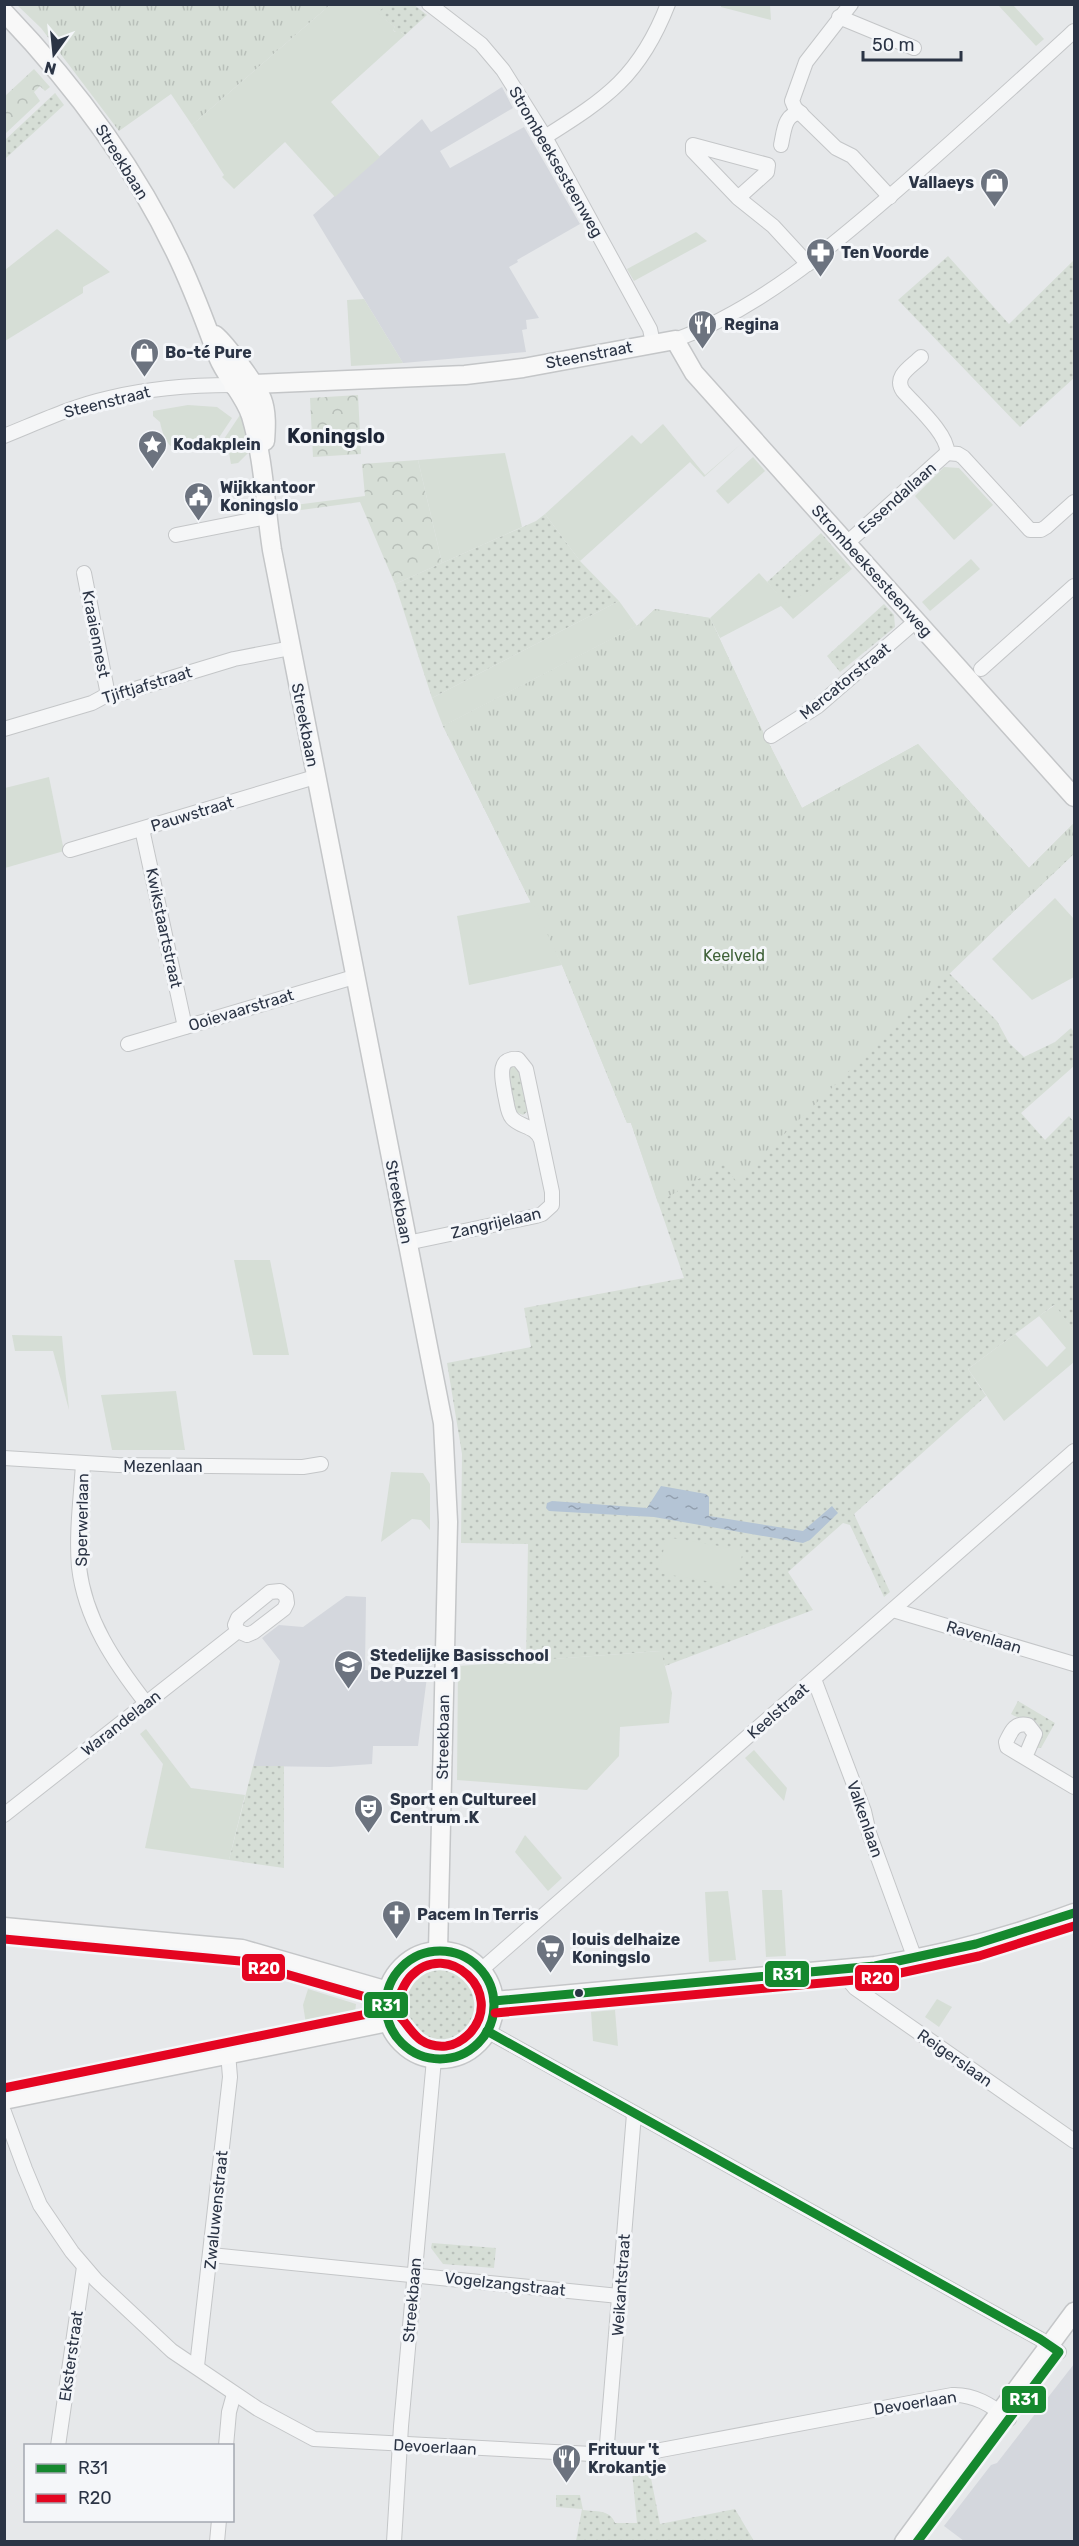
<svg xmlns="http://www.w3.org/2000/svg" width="1079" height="2546" viewBox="0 0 1079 2546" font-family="Rubik,sans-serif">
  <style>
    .built { fill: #d4d7dd }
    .grass { fill: url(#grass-dots) }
    .forest { fill: url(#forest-crowns) }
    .park { fill: url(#park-tufts) }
    .garden { fill: #d6ded6 }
    .water { fill: url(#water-ripples) }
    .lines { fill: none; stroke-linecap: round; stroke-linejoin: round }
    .street-casing { stroke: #c4c6c8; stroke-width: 16 }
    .secondary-casing { stroke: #c4c6c8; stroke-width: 21 }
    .street { stroke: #f5f6f7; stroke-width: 14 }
    .secondary { stroke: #f8f8f8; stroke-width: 18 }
    .bus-1-casing { stroke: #f4f6f9; stroke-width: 14 }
    .bus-2-casing { stroke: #f4f6f9; stroke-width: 14 }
    .bus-1 { stroke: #15882e; stroke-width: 9 }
    .bus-2 { stroke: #e40521; stroke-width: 9 }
    .bus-dot { fill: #2b3445; stroke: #f4f6f9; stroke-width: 2 }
    .labels { text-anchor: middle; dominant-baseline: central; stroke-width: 6; stroke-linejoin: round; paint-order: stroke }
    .street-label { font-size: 16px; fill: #2b3445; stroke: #f4f6f9 }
    .poi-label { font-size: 16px; font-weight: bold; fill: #2b3445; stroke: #f4f6f9; text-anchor: start }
    .park-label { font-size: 16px; fill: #3f6138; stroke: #f4f6f9 }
    .quarter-label { font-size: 20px; font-weight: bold; fill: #1d2536; stroke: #f4f6f9 }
    .line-badge { stroke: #f4f6f9; stroke-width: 2 }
    .badge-label { font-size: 16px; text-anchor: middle; font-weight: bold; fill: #fff }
  </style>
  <defs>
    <pattern id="grass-dots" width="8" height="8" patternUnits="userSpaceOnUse" patternTransform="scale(1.5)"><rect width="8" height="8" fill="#d6ded6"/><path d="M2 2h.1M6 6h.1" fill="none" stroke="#b8bfb9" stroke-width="1.8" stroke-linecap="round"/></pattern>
    <pattern id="forest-crowns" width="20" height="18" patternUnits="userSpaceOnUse" patternTransform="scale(1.5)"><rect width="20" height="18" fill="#d6ded6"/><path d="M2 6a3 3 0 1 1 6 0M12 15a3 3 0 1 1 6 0" fill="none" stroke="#b8bfb9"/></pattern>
    <pattern id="park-tufts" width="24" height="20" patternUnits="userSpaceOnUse" patternTransform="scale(1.5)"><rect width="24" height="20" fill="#d6ded6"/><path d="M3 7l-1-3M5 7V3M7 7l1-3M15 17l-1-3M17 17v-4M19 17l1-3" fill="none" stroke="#b8bfb9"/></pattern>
    <pattern id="water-ripples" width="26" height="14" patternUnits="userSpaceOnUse" patternTransform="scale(1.5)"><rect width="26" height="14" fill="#b4c4d5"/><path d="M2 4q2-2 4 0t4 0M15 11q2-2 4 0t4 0" fill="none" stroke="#93a0af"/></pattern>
  </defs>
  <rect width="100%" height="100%" fill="#e6e8ea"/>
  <!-- built -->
  <g class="built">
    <polygon points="502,87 513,108 440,151 450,168 524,127 580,224 517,260 518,262 509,267 539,318 526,320 527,329 522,330 526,352 403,363 313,215 422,119 431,132"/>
    <polygon points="346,1596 366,1597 365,1670 427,1677 418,1746 373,1746 372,1764 330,1767 253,1766 280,1661 262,1638 279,1625 303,1627"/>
    <polygon points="1074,2364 1074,2541 964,2541 944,2526 991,2465 997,2463"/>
  </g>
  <!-- grass -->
  <g class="grass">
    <polygon points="413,4 427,15 405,35 401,32 396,32 393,30 395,27 376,13 386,5"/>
    <polygon points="55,93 64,105 6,158 5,140"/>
    <polygon points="948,256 1009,324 1074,260 1074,378 1020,427 898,300"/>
    <polygon points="545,514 580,561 619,601 432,698 395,584 536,521"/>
    <polygon points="821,533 852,569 786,604 767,582"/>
    <polygon points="884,604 894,615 895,627 840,672 827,656"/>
    <polygon points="655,609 710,618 761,728 802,808 918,744 1029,868 1074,823 1074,854 949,973 997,1021 1009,1043 1024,1057 1055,1042 1071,1028 1074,1032 1074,1066 1021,1113 1045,1140 1069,1116 1074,1122 1074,1331 1054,1305 968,1369 986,1396 854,1514 890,1592 884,1597 850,1525 843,1523 788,1572 813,1610 665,1666 660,1651 526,1661 528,1544 461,1543 462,1454 447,1363 531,1347 524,1308 684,1278 631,1123 627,1123 562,965 443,726 637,626"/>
    <polygon points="512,1065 520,1067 528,1111 523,1115 514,1111 507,1071"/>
    <path d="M1018 1701 1055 1723 1041 1748H1036C1047 1712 1031 1726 1011 1714Z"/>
    <polygon points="253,1766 284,1766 284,1868 229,1860"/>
    <circle cx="441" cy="2006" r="43"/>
    <polygon points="432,2243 496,2248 494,2268 443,2264 431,2248"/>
    <path d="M649 2468 660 2524 735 2509 754 2541H576L582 2509 556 2507V2495H580L583 2510C595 2512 610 2509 615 2523H637L632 2472Z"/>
  </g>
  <!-- forest -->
  <g class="forest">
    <polygon points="34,69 50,87 45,91 40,86 34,92 40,101 5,134 5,96"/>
    <polygon points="358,395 361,454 313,457 310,398"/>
    <polygon points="418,460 442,563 395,584 360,502 279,513 279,507 365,496 362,464"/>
  </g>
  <!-- park -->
  <g class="park">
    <polygon points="17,5 330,5 192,125 171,94 119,131 41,28"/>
    <polygon points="655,609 710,618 761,728 802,808 918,744 1029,868 1074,823 1074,853 736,1181 724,1164 658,1203 631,1123 627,1123 562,965 443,726 637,626"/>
  </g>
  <!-- garden -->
  <g class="garden">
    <polygon points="330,5 386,5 377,13 395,27 393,30 395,32 398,30 405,35 331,102 380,157 335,197 285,142 234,189 222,177 224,175 192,125"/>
    <polygon points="721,5 770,5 771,20 721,7"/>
    <polygon points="998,5 1013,5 1044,39 1036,46"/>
    <polygon points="57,229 110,272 83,287 83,293 5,341 5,270"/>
    <polygon points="696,232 707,241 634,281 627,269"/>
    <polygon points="364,299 403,363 351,366 347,300"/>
    <path d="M188 405 217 407 232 418 214 445C184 455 167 457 160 422L153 416V411Z"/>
    <polygon points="240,415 243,417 250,451 238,463 231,464 228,447 222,442"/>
    <polygon points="663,424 705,475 741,444 704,477 690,462 580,561 545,514 632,435 641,444"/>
    <polygon points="505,453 522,527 442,563 418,460"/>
    <polygon points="753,457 765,471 728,504 716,491"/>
    <polygon points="944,467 959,468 993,505 954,540 915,496"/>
    <polygon points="971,559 980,569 930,611 922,602"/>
    <polygon points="852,569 793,619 781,606 720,638 710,618 759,573 786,603"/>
    <polygon points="619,601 637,626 443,726 432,698"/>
    <polygon points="49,777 64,851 5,868 5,788"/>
    <polygon points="1055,898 1074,919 1074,977 1032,1000 992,959"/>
    <polygon points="532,902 562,965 469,985 457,916"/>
    <polygon points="234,1260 270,1260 289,1355 253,1355"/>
    <polygon points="1055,1305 1074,1331 1074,1362 1004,1421 968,1369 1015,1334 1047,1367 1066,1348 1039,1316"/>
    <polygon points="12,1335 62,1336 69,1410 53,1351 15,1351"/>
    <polygon points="176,1391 185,1450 112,1450 101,1395"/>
    <polygon points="391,1472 423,1473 430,1484 430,1530 421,1520 412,1519 381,1542"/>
    <polygon points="666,1537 743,1550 736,1586 659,1573"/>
    <polygon points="661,1651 672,1693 669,1723 620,1727 619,1756 587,1790 457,1780 458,1666"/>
    <polygon points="146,1729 191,1788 245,1795 229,1860 145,1848 163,1764 140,1734"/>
    <polygon points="754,1750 787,1788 784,1801 745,1758"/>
    <polygon points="525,1835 562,1878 548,1891 515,1852"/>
    <polygon points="762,1890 782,1890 786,1956 766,1957"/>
    <polygon points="728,1891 736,1960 709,1962 705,1892"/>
    <polygon points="308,1989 356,2004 355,2013 306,2024 303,2005"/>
    <polygon points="937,1999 952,2007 939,2027 925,2017"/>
    <polygon points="615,2010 618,2046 593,2041 591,2012"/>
  </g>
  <!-- water -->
  <polygon class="water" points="661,1486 706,1494 709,1497 709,1516 803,1531 832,1506 838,1513 810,1540 803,1543 654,1517 549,1511 546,1508 547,1503 552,1501 647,1508"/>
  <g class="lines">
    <defs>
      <g id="street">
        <polyline points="429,4 481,44 503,70 545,137 650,329 653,343"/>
        <polyline points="851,4 806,62 792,101 795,108 836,148 852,156 890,197"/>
        <polyline points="839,17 914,48"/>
        <path d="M545 137C607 98 640 76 668 4"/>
        <path d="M781 145C784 132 784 113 801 113"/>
        <polyline points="738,198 767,172 768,165 693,145 693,151 738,198 773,226 808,264"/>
        <path d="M675 340C759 309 830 248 897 190 957 138 1016 84 1074 31"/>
        <path d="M921 357C911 367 893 376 903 391 915 405 949 435 947 453L958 454 963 457 1030 530H1041L1046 527 1074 502"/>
        <path d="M4 436C39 422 73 406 109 398 150 388 191 385 233 385"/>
        <polyline points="176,535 267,517"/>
        <polyline points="847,543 947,453"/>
        <polyline points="84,573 108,695"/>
        <polyline points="981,669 1074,586"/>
        <polyline points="4,729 92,703 105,696 122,693 234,659 291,648"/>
        <polyline points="771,736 818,706 916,621"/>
        <polyline points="142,829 185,1027"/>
        <polyline points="70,850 315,777"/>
        <polyline points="128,1044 354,977"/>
        <path d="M407 1243 536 1216 542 1214 552 1205V1192L526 1069 518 1059C495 1057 503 1081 505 1095 507 1102 507 1112 512 1118 521 1128 535 1125 541 1140"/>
        <polyline points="4,1458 118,1465 303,1467 321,1464"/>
        <path d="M83 1464C81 1498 76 1533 79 1567 85 1619 114 1662 146 1703"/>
        <polyline points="893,1610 1074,1664"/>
        <polyline points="814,1679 864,1811 869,1833 915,1959"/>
        <path d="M1027 1759 1026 1755 1035 1734 1028 1725C1014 1722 1011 1732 1006 1742L1007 1747 1074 1787"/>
        <polyline points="4,1815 238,1631 247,1635 254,1632 284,1609 287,1603 286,1596 280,1591 270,1592 238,1618 235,1625 238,1631"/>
        <polyline points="481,1970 1074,1451"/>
        <polyline points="840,1970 855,1988 1074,2141"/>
        <polyline points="487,2031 1040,2339 1059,2352"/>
        <path d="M4 2112 25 2169 40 2205 72 2252 96 2280 172 2351 258 2409 314 2439 629 2456 952 2395C974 2394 991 2405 1009 2419"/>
        <polyline points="211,2255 619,2296"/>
        <polyline points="197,2366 230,2077 228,2053"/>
        <polyline points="58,2446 84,2267"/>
        <polyline points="226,2446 229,2412 234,2394"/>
        <polyline points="606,2456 634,2114"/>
        <polyline points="217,2542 219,2520"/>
        <polyline points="394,2542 401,2426 434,2059"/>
      </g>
      <g id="secondary">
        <path d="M4 12C74 85 136 168 179 260 194 292 206 324 218 357 226 377 245 396 251 416 264 460 265 505 272 550L443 1423 448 1522 438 1951"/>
        <path d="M215 335C226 344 257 386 262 399 267 412 266 428 265 441"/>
        <polyline points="233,385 465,375 523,368 675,340 694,373 1074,797"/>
        <polyline points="4,1927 242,1949 388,1991"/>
        <circle cx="440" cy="2005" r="54"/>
        <path d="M494 2001 875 1966C943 1955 1010 1937 1074 1913"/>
        <polyline points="4,2100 388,2022"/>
        <polyline points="904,2542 1074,2312"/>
      </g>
    </defs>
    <!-- street casing -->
    <use href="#street" class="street-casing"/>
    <!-- secondary casing -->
    <use href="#secondary" class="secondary-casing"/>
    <!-- street -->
    <use href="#street" class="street"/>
    <!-- secondary -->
    <use href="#secondary" class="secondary"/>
    <defs>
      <g id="bus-1">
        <circle cx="440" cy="2005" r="54"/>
        <polyline points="494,2001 875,1966 976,1944 1074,1913"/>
        <polyline points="487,2031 1040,2339 1059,2352 917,2542"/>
      </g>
      <g id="bus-2">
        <path d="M4 1939 240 1961 387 2003 397 1999C402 1992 404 1983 411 1976 448 1938 506 1993 470 2033 464 2039 455 2045 446 2046 408 2049 409 2012 387 2010L4 2088"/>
        <polyline points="495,2013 877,1978 979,1956 1074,1926"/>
      </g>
    </defs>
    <!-- bus-1 casing -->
    <use href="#bus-1" class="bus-1-casing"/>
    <!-- bus-2 casing -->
    <use href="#bus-2" class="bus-2-casing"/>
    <!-- bus-1 -->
    <use href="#bus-1" class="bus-1"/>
    <!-- bus-2 -->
    <use href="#bus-2" class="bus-2"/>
  </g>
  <!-- icons -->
  <defs>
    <symbol id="shop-pin" viewBox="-11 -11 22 30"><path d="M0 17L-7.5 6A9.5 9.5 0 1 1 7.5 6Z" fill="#6c737f" stroke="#f4f6f9"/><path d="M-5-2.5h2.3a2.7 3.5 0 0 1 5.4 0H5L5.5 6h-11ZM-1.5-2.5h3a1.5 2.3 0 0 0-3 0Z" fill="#fff"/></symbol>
    <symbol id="pharmacy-pin" viewBox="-11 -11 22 30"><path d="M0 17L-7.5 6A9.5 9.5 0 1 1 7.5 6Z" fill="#6c737f" stroke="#f4f6f9"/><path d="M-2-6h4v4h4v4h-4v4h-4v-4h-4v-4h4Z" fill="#fff"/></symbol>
    <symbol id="restaurant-pin" viewBox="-11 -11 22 30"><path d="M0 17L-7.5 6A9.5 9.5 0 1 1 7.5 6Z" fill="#6c737f" stroke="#f4f6f9"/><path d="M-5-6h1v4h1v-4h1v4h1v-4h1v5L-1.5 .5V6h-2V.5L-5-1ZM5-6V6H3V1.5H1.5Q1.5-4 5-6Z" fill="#fff"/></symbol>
    <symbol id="sight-pin" viewBox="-11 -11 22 30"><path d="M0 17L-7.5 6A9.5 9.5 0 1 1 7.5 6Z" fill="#6c737f" stroke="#f4f6f9"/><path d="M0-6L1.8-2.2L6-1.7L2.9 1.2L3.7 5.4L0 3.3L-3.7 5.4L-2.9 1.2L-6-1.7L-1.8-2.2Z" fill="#fff"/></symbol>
    <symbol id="civic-pin" viewBox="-11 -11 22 30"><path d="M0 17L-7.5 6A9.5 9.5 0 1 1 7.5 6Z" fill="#6c737f" stroke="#f4f6f9"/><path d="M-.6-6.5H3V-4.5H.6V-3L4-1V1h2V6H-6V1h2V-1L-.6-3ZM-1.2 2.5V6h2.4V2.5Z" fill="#fff"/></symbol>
    <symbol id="school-pin" viewBox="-11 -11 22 30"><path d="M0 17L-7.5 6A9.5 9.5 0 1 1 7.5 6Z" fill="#6c737f" stroke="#f4f6f9"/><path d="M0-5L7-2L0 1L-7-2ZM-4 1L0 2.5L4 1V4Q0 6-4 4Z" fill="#fff"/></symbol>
    <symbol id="theatre-pin" viewBox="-11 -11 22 30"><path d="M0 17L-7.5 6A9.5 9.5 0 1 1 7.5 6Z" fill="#6c737f" stroke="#f4f6f9"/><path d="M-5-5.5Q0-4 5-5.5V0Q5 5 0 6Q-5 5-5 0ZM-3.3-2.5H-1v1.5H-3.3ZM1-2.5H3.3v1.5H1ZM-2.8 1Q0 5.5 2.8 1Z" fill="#fff"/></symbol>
    <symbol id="church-pin" viewBox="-11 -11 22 30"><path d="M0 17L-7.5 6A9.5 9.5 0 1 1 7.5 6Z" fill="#6c737f" stroke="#f4f6f9"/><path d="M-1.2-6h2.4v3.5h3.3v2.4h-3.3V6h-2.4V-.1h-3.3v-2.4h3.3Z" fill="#fff"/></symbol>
    <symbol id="supermarket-pin" viewBox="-11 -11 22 30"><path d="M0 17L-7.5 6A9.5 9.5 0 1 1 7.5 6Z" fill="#6c737f" stroke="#f4f6f9"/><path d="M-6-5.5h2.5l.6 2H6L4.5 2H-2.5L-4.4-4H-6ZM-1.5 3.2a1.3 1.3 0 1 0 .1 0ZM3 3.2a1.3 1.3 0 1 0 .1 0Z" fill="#fff"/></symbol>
  </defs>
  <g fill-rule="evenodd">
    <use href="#shop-pin" x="978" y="166" width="33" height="45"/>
    <use href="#pharmacy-pin" x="804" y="236" width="33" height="45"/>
    <use href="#restaurant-pin" x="686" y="308" width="33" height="45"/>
    <use href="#shop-pin" x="128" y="336" width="33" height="45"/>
    <use href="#sight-pin" x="136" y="428" width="33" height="45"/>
    <use href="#civic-pin" x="182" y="480" width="33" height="45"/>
    <use href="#school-pin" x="332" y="1648" width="33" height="45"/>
    <use href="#theatre-pin" x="352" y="1792" width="33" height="45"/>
    <use href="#church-pin" x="380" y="1898" width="33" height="45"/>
    <use href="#supermarket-pin" x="534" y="1932" width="33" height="45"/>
    <use href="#restaurant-pin" x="550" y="2442" width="33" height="45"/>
  </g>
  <!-- markers -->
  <circle class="bus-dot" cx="579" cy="1993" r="5"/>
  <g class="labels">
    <!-- street labels -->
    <g class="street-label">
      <text transform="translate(122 162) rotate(58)">Streekbaan</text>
      <text transform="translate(556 162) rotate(60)">Strombeeksesteenweg</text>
      <text transform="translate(589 355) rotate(-11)">Steenstraat</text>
      <text transform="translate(107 402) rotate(-14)">Steenstraat</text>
      <text transform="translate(897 498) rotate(-42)">Essendallaan</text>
      <text transform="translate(872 571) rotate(48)">Strombeeksesteenweg</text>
      <text transform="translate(96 634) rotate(79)">Kraaiennest</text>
      <text transform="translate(845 681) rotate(-39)">Mercatorstraat</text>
      <text transform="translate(147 685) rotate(-17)">Tjiftjafstraat</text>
      <text transform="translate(305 725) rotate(79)">Streekbaan</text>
      <text transform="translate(192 814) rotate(-17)">Pauwstraat</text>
      <text transform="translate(164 928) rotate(78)">Kwikstaartstraat</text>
      <text transform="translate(241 1010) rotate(-17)">Ooievaarstraat</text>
      <text transform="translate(399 1202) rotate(79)">Streekbaan</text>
      <text transform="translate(496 1223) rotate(-13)">Zangrijelaan</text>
      <text x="163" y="1466">Mezenlaan</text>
      <text transform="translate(82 1520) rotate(-89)">Sperwerlaan</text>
      <text transform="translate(984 1637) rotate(17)">Ravenlaan</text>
      <text transform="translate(778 1711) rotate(-41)">Keelstraat</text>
      <text transform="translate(121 1723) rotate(-38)">Warandelaan</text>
      <text transform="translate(443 1737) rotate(-89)">Streekbaan</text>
      <text transform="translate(865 1819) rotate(71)">Valkenlaan</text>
      <text transform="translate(955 2058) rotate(35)">Reigerslaan</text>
      <text transform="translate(216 2210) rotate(-84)">Zwaluwenstraat</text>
      <text transform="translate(505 2284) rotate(6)">Vogelzangstraat</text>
      <text transform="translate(621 2285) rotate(-86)">Weikantstraat</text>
      <text transform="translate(412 2300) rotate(-85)">Streekbaan</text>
      <text transform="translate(71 2356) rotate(-82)">Eksterstraat</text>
      <text transform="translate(915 2403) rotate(-9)">Devoerlaan</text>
      <text transform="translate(435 2447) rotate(3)">Devoerlaan</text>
    </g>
    <!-- poi labels -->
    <g class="poi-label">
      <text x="974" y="182" text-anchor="end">Vallaeys</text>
      <text x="841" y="252">Ten Voorde</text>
      <text x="724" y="324">Regina</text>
      <text x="165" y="352">Bo-té Pure</text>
      <text x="173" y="444">Kodakplein</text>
      <text x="220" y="487">Wijkkantoor<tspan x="220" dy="18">Koningslo</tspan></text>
      <text x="370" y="1655">Stedelijke Basisschool<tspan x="370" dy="18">De Puzzel 1</tspan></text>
      <text x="390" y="1799">Sport en Cultureel<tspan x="390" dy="18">Centrum .K</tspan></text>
      <text x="417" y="1914">Pacem In Terris</text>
      <text x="572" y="1939">louis delhaize<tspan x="572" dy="18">Koningslo</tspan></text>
      <text x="588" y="2449">Frituur 't<tspan x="588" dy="18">Krokantje</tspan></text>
    </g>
    <!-- park labels -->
    <g class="park-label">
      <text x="734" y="955">Keelveld</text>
    </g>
    <!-- quarter labels -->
    <g class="quarter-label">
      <text x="336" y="436">Koningslo</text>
    </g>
  </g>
  <g class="line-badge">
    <rect x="241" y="1953" width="45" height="29" rx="6" fill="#e40521"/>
    <rect x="764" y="1960" width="46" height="28" rx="6" fill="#15882e"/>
    <rect x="854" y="1964" width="46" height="28" rx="6" fill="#e40521"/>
    <rect x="363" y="1991" width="46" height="28" rx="6" fill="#15882e"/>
    <rect x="1001" y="2385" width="46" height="29" rx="6" fill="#15882e"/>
  </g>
  <g class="badge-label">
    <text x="264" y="1974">R20</text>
    <text x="787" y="1980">R31</text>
    <text x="877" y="1984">R20</text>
    <text x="386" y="2011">R31</text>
    <text x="1024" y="2405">R31</text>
  </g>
  <!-- border -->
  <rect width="1079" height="2546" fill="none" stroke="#2b3445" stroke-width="12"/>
  <!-- legend -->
  <rect x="24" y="2444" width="210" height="78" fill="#f4f6f9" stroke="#a4a8b1" stroke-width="1.5"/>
  <rect x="36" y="2464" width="30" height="9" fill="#15882e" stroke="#a4a8b1" stroke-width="1.5"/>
  <text x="78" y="2474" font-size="18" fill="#2b3445">R31</text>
  <rect x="36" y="2494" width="30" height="9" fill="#e40521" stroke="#a4a8b1" stroke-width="1.5"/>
  <text x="78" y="2504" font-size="18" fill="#2b3445">R20</text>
  <!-- north arrow -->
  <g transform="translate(54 54) rotate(195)" stroke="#f4f6f9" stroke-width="4.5" paint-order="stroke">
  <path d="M0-4.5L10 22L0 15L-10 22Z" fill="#2b3445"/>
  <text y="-9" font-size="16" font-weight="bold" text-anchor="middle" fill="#2b3445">N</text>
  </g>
  <!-- scale -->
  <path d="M863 51v9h98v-9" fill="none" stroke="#2b3445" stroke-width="3"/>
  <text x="872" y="51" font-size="18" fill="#2b3445" stroke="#f4f6f9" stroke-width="4.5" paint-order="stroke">50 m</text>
</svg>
